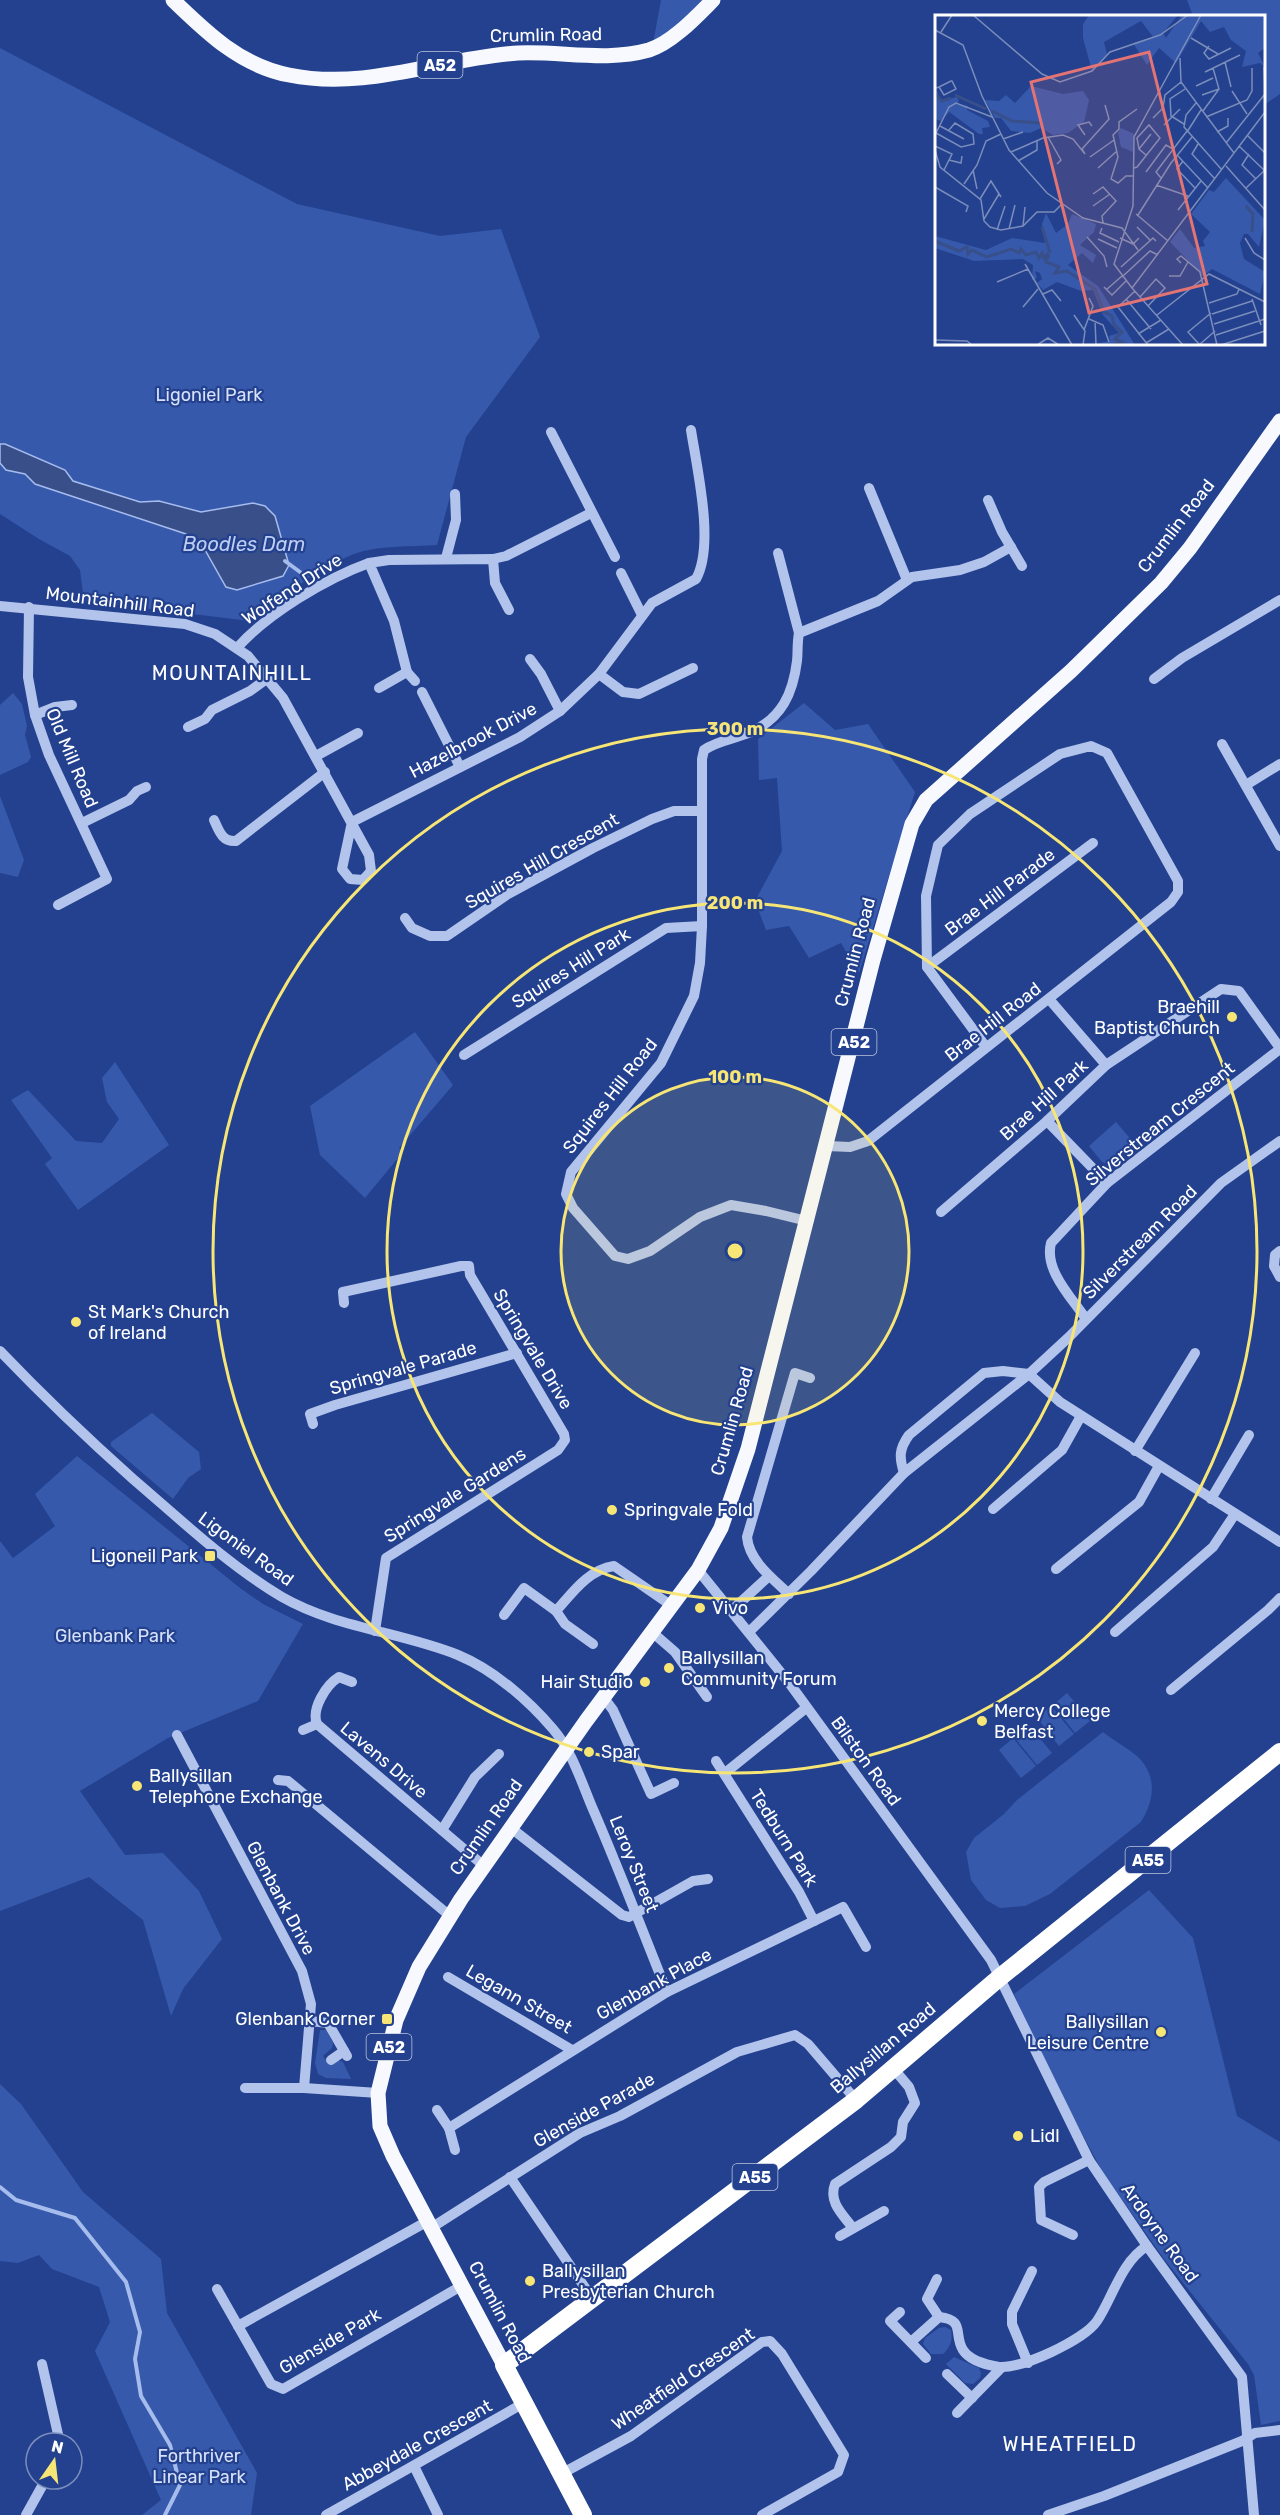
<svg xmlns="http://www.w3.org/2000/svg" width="1280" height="2515" viewBox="0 0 1280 2515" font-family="Rubik,sans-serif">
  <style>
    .green { fill: #3659ac }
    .water { fill: #394f89; stroke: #a6bced; stroke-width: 1.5 }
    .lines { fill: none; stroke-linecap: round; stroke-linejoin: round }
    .stream { stroke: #a6bced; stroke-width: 4 }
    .minor { stroke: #b2c3ec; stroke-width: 10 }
    .major { stroke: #f7f9ff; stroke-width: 15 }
    .highway { stroke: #fff; stroke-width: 18 }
    .ring { fill: none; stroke: #f7e675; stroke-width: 3 }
    .poi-dot { fill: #f7e675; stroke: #23418e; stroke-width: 2 }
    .labels { text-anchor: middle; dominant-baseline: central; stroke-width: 4.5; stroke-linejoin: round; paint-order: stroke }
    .shield { fill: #23418e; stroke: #bdc6dd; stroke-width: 1.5 }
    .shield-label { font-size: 16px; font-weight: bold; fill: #fff }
    .street-label { font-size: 18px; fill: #fff; stroke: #23418e }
    .park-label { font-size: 18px; fill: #d7e1f9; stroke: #23418e }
    .poi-label { font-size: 18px; fill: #fff; stroke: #23418e; text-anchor: start }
    .water-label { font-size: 20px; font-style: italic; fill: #becef3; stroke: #23418e }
    .neighbourhood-label { font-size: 20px; letter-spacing: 1.5px; fill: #fff; stroke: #23418e }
    .inset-river { fill: none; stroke: #394f89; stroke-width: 3 }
    .inset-road { fill: none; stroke: #7b8dbb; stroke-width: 1.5 }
    .view { fill: #e47373; fill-opacity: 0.15; stroke: #e47373; stroke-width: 3 }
    .inset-edge { fill: none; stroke: #fff; stroke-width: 3 }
    .centre { fill: #f7e675; stroke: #23418e; stroke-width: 3 }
    .ring-label { font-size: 18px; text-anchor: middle; font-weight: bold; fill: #f7e675; stroke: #23418e; stroke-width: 4.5; stroke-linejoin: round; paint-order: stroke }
  </style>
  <rect width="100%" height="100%" fill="#23418e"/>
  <!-- green -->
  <g class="green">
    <polygon points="661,0 713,0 652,49"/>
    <polygon points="1187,0 1280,0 1280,94 1264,105 1264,16 1193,16"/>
    <path d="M0 48 297 204 440 236 501 229 540 337 466 437 437 545C411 547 379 545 354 554 316 569 283 598 250 621L84 601 80 570 70 556 39 539 0 514Z"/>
    <polygon points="13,693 22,704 27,726 25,735 31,757 28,762 0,775 0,705"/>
    <polygon points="804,703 835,730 868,724 915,792 859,973 841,943 809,958 789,926 766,930 755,901 782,851 777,778 759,780 758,739"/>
    <polygon points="0,796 24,860 18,877 0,873"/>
    <polygon points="415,1032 453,1085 399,1148 403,1152 365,1198 320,1155 310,1106"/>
    <polygon points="115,1062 169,1145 78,1210 45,1164 52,1158 11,1100 28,1090 76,1141 102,1143 119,1119 107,1102 102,1078"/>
    <polygon points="1116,1122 1134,1143 1116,1162 1109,1165 1102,1162 1089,1146"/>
    <polygon points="152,1413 199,1452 201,1469 188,1478 173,1499 111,1446 111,1442"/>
    <polygon points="77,1456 240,1588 263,1604 303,1624 258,1701 168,1738 80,1791 125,1855 163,1853 199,1891 222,1939 183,1989 171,2016 143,1920 89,1877 0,1911 0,1541 13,1558 55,1526 35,1494"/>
    <polygon points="1067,1693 1090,1721 1075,1733 1053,1705"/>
    <polygon points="1051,1706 1074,1734 1059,1746 1037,1718"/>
    <polygon points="1029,1725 1052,1753 1037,1765 1014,1737"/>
    <path d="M1103 1732C1114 1741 1128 1748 1138 1757 1158 1777 1154 1801 1141 1822L1050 1894 1025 1906 1000 1908 986 1900 971 1880 966 1852 974 1838 1004 1814 1017 1800Z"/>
    <polygon points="1013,1738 1036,1766 1021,1778 999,1750"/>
    <polygon points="1149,1890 1193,1938 1237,2116 1280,2142 1280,2421 1261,2425 1254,2375 1248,2364 1164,2259 1102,2171 1040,2055 1014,1994"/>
    <polygon points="320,2030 326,2030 333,2043 332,2048 323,2056 328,2063 338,2060 343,2062 351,2079 326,2078 318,2074 315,2063"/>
    <polygon points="0,2084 21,2104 83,2192 161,2259 167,2313 257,2473 251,2515 142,2515 161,2500 95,2351 110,2322 99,2287 52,2269 39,2255 18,2263 0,2261"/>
    <path d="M945 2327 951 2330C953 2341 950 2347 943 2354H931L923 2344 925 2338 939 2328Z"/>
    <polygon points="954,2357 979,2368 981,2373 980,2378 973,2384 965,2383 946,2364"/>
  </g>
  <!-- water -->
  <polygon class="water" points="0,444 5,444 65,470 73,481 140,502 159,501 201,512 253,503 265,506 275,516 289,565 283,576 237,590 226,587 205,550 186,534 35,484 25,474 6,470 0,463"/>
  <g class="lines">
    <!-- stream -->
    <g class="stream">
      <polyline points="285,561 300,572"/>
      <polyline points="0,2187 16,2200 75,2218 126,2282 140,2332 135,2359 141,2396 170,2445 180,2485 165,2515"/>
    </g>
    <!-- minor -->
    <g class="minor">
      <polyline points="551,432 615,557"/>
      <polyline points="869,488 907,580"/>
      <polyline points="988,500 1002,532 1022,566"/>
      <polyline points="778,553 799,633"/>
      <polyline points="446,558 456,520 455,494"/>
      <polyline points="493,559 506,556 591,513"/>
      <polyline points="621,573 642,615"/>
      <polyline points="0,606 185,624 215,634 248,656 283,698 369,855 371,871 363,880 350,879 342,869 352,822"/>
      <polyline points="29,607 28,677 35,715 49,755 107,879 58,905"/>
      <path d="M237 648C267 614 327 578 369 563"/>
      <polyline points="530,659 541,674 560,711"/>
      <polyline points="599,674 623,692 639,694 693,668"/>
      <polyline points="1154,679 1182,658 1280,600"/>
      <polyline points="415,681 407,672 394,621 369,563 389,560 493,559 495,583 509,610"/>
      <polyline points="379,688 407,672"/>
      <polyline points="422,692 460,767"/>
      <polyline points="35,715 55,707 72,705"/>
      <polyline points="188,727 205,719 212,710 250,691 268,678"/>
      <polyline points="1222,744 1280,846"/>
      <polyline points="316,756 358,733"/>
      <polyline points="1246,785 1280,764"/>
      <path d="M214 820C219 831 222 842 236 841L325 772"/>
      <path d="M352 822 520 737 560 711 599 674 652 603 696 579C715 545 697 469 691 430"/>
      <polyline points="82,823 129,800 137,791 146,787"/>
      <polyline points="405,918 412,928 430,936 447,936 508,894 593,848 652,819 674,811 702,811"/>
      <polyline points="927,967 1093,843"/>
      <polyline points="1049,999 1106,1065"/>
      <polyline points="464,1055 666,928 702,926"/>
      <polyline points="1047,1121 1107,1183"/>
      <polyline points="827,1146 850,1147 868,1141 1171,902 1178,892 1178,881 1107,753 1091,746 1060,754 970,814 938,845 926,896 927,967 986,1047"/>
      <polyline points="941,1212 1047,1121 1106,1065 1221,989 1239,991 1280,1048"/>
      <path d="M807 1221 766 1211 731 1205 700 1217 650 1251 628 1259 615 1256 573 1208 566 1194 571 1172 661 1063 694 996 700 963 702 926V759L704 750C719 740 735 739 751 732 782 718 793 693 797 661 798 652 797 643 799 633L878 601 912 577 960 570 984 562 1011 547"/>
      <polyline points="1280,1251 1275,1255 1274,1266 1280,1277"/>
      <polyline points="344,1303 343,1292 461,1266 469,1266 470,1275 564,1434 565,1440 558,1450 386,1558 375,1631"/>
      <path d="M1086 1319C1071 1297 1044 1270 1051 1243L1107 1183 1280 1049"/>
      <path d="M0 1351C43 1396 87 1438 133 1479 181 1520 228 1565 282 1597 336 1628 401 1632 458 1655 494 1670 528 1700 553 1729 572 1751 581 1781 592 1807 619 1869 642 1930 667 1992"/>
      <polyline points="313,1424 310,1414 335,1405 517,1353"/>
      <polyline points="1135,1451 1195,1353"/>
      <path d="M904 1473C899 1457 899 1449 909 1435L984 1373 1003 1371 1029 1374 1060 1402 1280 1542"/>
      <polyline points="1211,1499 1249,1435"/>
      <polyline points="993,1509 1062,1450 1081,1416"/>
      <polyline points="1056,1569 1139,1502 1159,1466"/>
      <polyline points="698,1570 790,1684 991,1960 1089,2160 1147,2246 1242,2377 1254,2515"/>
      <path d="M789 1594C773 1579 749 1561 747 1537L795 1373 810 1378"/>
      <polyline points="732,1610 769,1576"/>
      <path d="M556 1611C573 1592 588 1570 614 1566L672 1606"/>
      <polyline points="504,1615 524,1588 556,1611 565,1624 593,1644"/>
      <polyline points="652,1632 675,1652 707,1697"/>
      <polyline points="749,1632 811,1571 904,1473 1029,1374 1069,1337 1221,1183 1280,1141"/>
      <polyline points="1115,1632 1213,1547 1235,1514"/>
      <path d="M352 1682 339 1677C326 1685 311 1709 317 1724L484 1866"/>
      <polyline points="1171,1690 1268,1610 1280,1598"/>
      <polyline points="604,1698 613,1710 651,1794 674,1783"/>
      <polyline points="303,1730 317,1724"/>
      <polyline points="177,1735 302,1971 311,2004 304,2088"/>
      <polyline points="716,1761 799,1892 814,1921"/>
      <polyline points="725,1773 806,1708"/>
      <polyline points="278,1780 288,1781 450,1916"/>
      <polyline points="511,1828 622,1915 629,1917 693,1881 708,1879"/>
      <polyline points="442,1830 475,1777 499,1754"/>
      <polyline points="448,1977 572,2050"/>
      <polyline points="310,2021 328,2023 347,2056"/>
      <polyline points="331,2060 344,2051"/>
      <polyline points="245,2088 304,2088 378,2093"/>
      <polyline points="437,2110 449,2128 455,2150"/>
      <polyline points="449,2128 667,1992 843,1907 866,1947"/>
      <polyline points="510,2177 592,2298"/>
      <polyline points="431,2228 580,2133 620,2116 737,2052 795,2035 808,2044 856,2100"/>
      <path d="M853 2228C843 2215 828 2202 835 2184L891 2147 901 2137 903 2122 915 2103 909 2087 893 2068"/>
      <polyline points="1073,2235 1041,2220 1039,2187 1044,2182 1089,2160"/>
      <polyline points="840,2236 884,2211"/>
      <polyline points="937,2279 927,2299 939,2317"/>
      <polyline points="217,2289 271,2384 283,2389 463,2285"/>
      <polyline points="900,2312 890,2321 926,2358"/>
      <polyline points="238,2326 428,2221"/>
      <path d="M911 2342 939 2317C966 2320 953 2334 963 2350 970 2361 987 2365 999 2367 1022 2369 1084 2340 1097 2321 1113 2297 1121 2262 1147 2246"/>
      <polyline points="1028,2363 1012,2324 1012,2312 1032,2271"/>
      <polyline points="42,2364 60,2443"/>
      <polyline points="947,2374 972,2398"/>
      <polyline points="957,2413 1002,2367"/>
      <polyline points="414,2466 438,2515"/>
      <polyline points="561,2474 631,2436 762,2342 770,2341 782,2354 844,2455 838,2472 762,2515"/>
      <polyline points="26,2515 46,2479"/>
      <polyline points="326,2515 524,2403"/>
      <polyline points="1048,2515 1104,2496 1242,2441 1255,2433 1280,2430"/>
    </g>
    <!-- major -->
    <g class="major">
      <path d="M173 0C207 33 241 66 289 75 367 91 441 58 518 53 562 51 606 62 649 50 672 43 697 16 713 0"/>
      <polyline points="504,2365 393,2156 380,2126 378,2093 396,2020 419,1967 461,1899 586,1721 698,1570 721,1528 748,1449 873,960 912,824 926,800 1071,671 1161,583 1190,548 1280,421"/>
    </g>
    <!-- highway -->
    <polyline class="highway" points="583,2515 504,2365 856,2100 999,1978 1280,1752"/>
  </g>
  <!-- distance rings -->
  <circle cx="735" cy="1251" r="174" fill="#f7e675" fill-opacity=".12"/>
  <g class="ring">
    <circle cx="735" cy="1251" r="174"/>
    <circle cx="735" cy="1251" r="348"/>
    <circle cx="735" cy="1251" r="522"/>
  </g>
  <!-- markers -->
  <g class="poi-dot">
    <circle cx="1232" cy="1017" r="6"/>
    <circle cx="76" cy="1322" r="6"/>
    <circle cx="612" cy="1510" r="6"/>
    <rect x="204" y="1550" width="12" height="12" rx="3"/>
    <circle cx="700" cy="1608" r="6"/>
    <circle cx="669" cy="1668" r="6"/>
    <circle cx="645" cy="1682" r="6"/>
    <circle cx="982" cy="1721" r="6"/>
    <circle cx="589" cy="1752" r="6"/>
    <circle cx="137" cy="1786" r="6"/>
    <rect x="381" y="2013" width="12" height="12" rx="3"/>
    <circle cx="1161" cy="2032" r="6"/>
    <circle cx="1018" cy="2136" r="6"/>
    <circle cx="530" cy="2281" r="6"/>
  </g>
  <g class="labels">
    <!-- shield labels -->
    <g class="shield">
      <rect x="417.5" y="52" width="45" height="26" rx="4.5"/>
      <rect x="831.5" y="1029" width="45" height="26" rx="4.5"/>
      <rect x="1125.5" y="1847" width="45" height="26" rx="4.5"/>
      <rect x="366.5" y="2034" width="45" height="26" rx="4.5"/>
      <rect x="732.5" y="2164" width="45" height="26" rx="4.5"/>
    </g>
    <g class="shield-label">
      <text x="440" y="65">A52</text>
      <text x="854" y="1042">A52</text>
      <text x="1148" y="1860">A55</text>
      <text x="389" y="2047">A52</text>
      <text x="755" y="2177">A55</text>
    </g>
    <!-- street labels -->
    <g class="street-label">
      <text transform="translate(546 35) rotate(-1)">Crumlin Road</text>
      <text transform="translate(1176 526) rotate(-52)">Crumlin Road</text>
      <text transform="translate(292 589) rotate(-33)">Wolfend Drive</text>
      <text transform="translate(120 602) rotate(7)">Mountainhill Road</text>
      <text transform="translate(473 740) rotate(-28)">Hazelbrook Drive</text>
      <text transform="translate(72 758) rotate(67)">Old Mill Road</text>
      <text transform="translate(542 861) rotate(-30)">Squires Hill Crescent</text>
      <text transform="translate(1000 892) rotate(-37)">Brae Hill Parade</text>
      <text transform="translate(855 952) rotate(-75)">Crumlin Road</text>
      <text transform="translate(571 968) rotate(-32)">Squires Hill Park</text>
      <text transform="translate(993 1022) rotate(-38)">Brae Hill Road</text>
      <text transform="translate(610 1096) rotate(-52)">Squires Hill Road</text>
      <text transform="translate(1044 1100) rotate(-42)">Brae Hill Park</text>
      <text transform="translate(1160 1124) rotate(-39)">Silverstream Crescent</text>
      <text transform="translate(1140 1242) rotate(-45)">Silverstream Road</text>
      <text transform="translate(533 1349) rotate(59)">Springvale Drive</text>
      <text transform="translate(403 1368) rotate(-16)">Springvale Parade</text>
      <text transform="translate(732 1421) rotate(-74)">Crumlin Road</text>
      <text transform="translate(455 1495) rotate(-32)">Springvale Gardens</text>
      <text transform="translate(246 1549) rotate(36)">Ligoniel Road</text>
      <text transform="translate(384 1760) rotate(40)">Lavens Drive</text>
      <text transform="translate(866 1761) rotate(54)">Bilston Road</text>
      <text transform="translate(486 1827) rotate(-55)">Crumlin Road</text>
      <text transform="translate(784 1838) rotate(58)">Tedburn Park</text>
      <text transform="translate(634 1864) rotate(68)">Leroy Street</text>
      <text transform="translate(281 1898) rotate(62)">Glenbank Drive</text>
      <text transform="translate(654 1984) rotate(-29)">Glenbank Place</text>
      <text transform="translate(519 1999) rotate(30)">Legann Street</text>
      <text transform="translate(883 2048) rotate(-40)">Ballysillan Road</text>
      <text transform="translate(594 2110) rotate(-29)">Glenside Parade</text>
      <text transform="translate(1160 2233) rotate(54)">Ardoyne Road</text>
      <text transform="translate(500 2312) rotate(62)">Crumlin Road</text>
      <text transform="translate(330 2341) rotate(-30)">Glenside Park</text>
      <text transform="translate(683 2379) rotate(-34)">Wheatfield Crescent</text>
      <text transform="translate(417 2445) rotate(-29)">Abbeydale Crescent</text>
    </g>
    <!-- park labels -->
    <g class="park-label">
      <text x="209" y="395">Ligoniel Park</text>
      <text x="115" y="1636">Glenbank Park</text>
      <text x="199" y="2456">Forthriver<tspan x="199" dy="21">Linear Park</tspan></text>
    </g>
    <!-- poi labels -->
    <g class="poi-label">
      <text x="1220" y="1007" text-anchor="end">Braehill<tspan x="1220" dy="21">Baptist Church</tspan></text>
      <text x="88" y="1312">St Mark's Church<tspan x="88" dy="21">of Ireland</tspan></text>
      <text x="624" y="1510">Springvale Fold</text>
      <text x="198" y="1556" text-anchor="end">Ligoneil Park</text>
      <text x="712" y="1608">Vivo</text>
      <text x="681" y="1658">Ballysillan<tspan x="681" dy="21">Community Forum</tspan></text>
      <text x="633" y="1682" text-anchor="end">Hair Studio</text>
      <text x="994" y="1711">Mercy College<tspan x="994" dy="21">Belfast</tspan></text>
      <text x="601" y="1752">Spar</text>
      <text x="149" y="1776">Ballysillan<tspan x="149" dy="21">Telephone Exchange</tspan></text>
      <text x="375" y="2019" text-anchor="end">Glenbank Corner</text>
      <text x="1149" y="2022" text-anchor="end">Ballysillan<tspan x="1149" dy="21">Leisure Centre</tspan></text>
      <text x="1030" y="2136">Lidl</text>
      <text x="542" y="2271">Ballysillan<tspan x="542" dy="21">Presbyterian Church</tspan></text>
    </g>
    <!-- water labels -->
    <g class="water-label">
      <text x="244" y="544">Boodles Dam</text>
    </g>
    <!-- neighbourhood labels -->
    <g class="neighbourhood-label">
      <text x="232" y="673">MOUNTAINHILL</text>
      <text x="1070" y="2444">WHEATFIELD</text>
    </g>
  </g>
  <!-- overview -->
  <g transform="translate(935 15)">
    <rect width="330" height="330" fill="#23418e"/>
    <path d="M154 0H243L228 18 231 23 247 0H330V33L323 38 330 52 325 48 307 52 311 36 296 25 289 12 275 17 266 6 241 48 224 33 212 50 198 28 218 22 206 6 169 27 172 39 157 56 148 23V9ZM0 71 6 86 22 82 24 86 6 106 0 104ZM96 71 128 79 148 76 154 85 149 107 133 118 118 120 106 113 95 118 76 116 66 103H60L50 85 64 86 71 80 80 88ZM20 89 33 91 32 95 53 106 55 112 47 113 48 119H44L13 96ZM186 113 199 119 198 137 186 132 183 117ZM291 163 330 205 324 232 313 219H309L305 228 309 244 330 257 325 279 277 254 268 261 235 227 245 214 259 233 270 231 268 226 275 217 256 199 274 175 279 177ZM111 198 121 218 133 209 137 199 161 209 159 217 145 230 161 240 158 248 147 238 133 250 163 271 200 330H154L175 326 174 321 184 318 168 300 158 275 146 276 122 267 108 275 102 268 107 264 105 258 100 256 102 263 97 265 98 250 88 244 39 246 0 233V221L51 235 77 223 110 228 107 209Z" fill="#3659ac"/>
    <path class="inset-river" d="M0 78 7 86 16 83M20 80 51 94M57 96 77 106 106 108M311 191 318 199 317 217M107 212 115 238M0 226 24 236 32 232 33 239 37 235 52 242 76 234 84 238 86 234 91 240 101 237 104 243 107 238 109 243 113 238M114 239 111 247 124 252 120 258 132 256 160 274 169 297 177 301 179 310 187 317 180 324 187 327 177 330"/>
    <path class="inset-road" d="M38 0 107 59 125 67 157 56 175 37 225 20 253 0M0 15 28 30 47 81 74 135 112 178 148 203 187 213 203 235M6 17 17 0M256 23 283 39M274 31 269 38 274 44 296 33M245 43 246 67 299 138M290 47 296 72M329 52 330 74M270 57 305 40M261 71 278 63M1 73 4 72 16 66H17L21 74 9 80 4 72M297 76 312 99M267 80 284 74M261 88 251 100 249 112 287 155M268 96 284 74 278 53M271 102 312 85 317 76V53M218 103 228 93 230 80 246 67M249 109 236 101 235 84 250 74M229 110 245 94M5 111 29 124M252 117 266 95M282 117 293 111V103M1 118 26 132 39 129 38 119 20 108 14 115M0 120 14 92 21 88 57 102M150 120 143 110 154 107 157 111M312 120 330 138M113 122 126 145 122 149M68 124 88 117M291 128 330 79M263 129 257 139 280 164M0 131 17 139 9 155M304 131 330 156M147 134 174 104 170 90M204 134 216 119M0 135 5 152 46 185 49 206 55 212 66 215 88 211 102 197H119L126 190M76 137 108 123 128 120 138 124 150 139 147 134M314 139 307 150 321 164M242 140 273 173M155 142 179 125M14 145 26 148 27 141M83 146 102 135V126M248 146 242 154 260 173M291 151 330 195M163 153 182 136M199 153 202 152 225 123 214 110 202 123 204 134 211 140M38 155 42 174M211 157 231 130 238 134M198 161H191L183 168 176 164 183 142 178 120 184 114V107L202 94M226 163 221 157 252 116M29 169 42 150 51 126 66 119M221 170 253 181M0 172 33 191 31 197M311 173 330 155M158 179 168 172 181 186 167 201 168 208M45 184 56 166 66 182M158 191 175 179M243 195 266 166M201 199 233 226M203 200 236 148 257 122M49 204 64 179M88 211 90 192M202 212 215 225M167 213 165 218 184 227M74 214 80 190M62 215 70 191M152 222 169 241 172 252M185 223 198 229 204 223M310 223 319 238 330 245M163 224 182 233M246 248 242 244 246 241 265 257 282 330M90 249 137 330M186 252 218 223 221 226M234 261H245L253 247M187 262 215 236 223 240M62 267 93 254M169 272 177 280 191 266M197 273 179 249 198 191 199 122 266 0M171 275 187 261M200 276 183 292 213 330M108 279 117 275 126 286M205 282 221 264 230 273 213 291M191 284 216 314M317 284 326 310M274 288 302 279 304 274M88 292 103 274M277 299 317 286M139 300 150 316 148 330M222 300 274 259 330 287M154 304 168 310 174 327M160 306 161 329M279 309 320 296M149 315 158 291 154 283M203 319 226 305M281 320 330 304M0 325 32 326 37 330M211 328 234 314M264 329 253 317 276 298M102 330 113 323 124 330M248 330 197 273 330 97M264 330 280 316M286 330 330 316"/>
    <path class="view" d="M214 37 272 269 154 298 96 67Z"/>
    <rect width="330" height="330" class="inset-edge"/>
  </g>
  <circle cx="735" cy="1251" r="9" class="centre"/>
  <g class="ring-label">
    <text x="735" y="735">300 m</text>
    <text x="735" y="909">200 m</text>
    <text x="735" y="1083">100 m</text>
  </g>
  <!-- north arrow -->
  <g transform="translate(54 2461) rotate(14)"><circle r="28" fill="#23418e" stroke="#7b8dbb" stroke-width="1.5"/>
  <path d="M0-4.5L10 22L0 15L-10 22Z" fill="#f7e675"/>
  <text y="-9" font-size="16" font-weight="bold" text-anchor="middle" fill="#ffffff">N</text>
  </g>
</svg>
